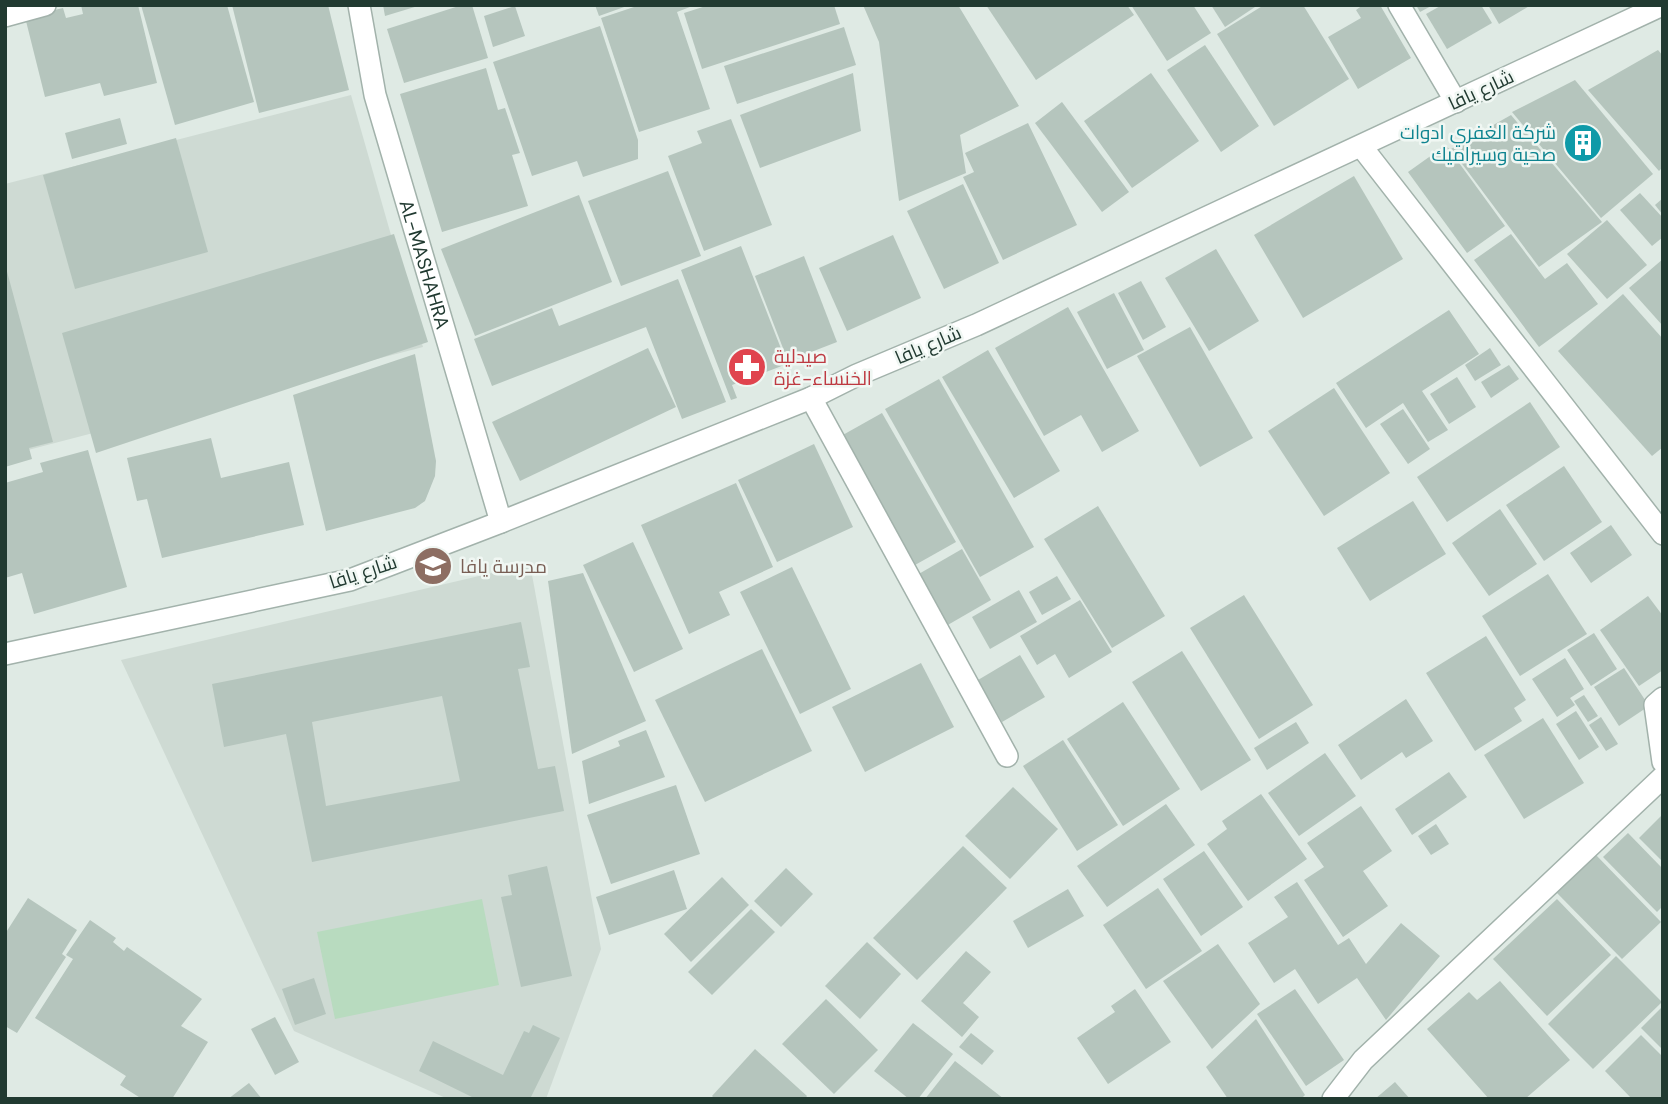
<svg xmlns="http://www.w3.org/2000/svg" width="1668" height="1104" viewBox="0 0 1668 1104" font-family="'DM Sans',Cairo,sans-serif">
  <style>
    .built { fill: #cedad3 }
    .green { fill: #b8dbbf }
    .building { fill: #b5c5bd; fill-rule: evenodd }
    .lines { fill: none; stroke-linecap: round; stroke-linejoin: round }
    .service-casing { stroke: #a2b2ab; stroke-width: 24 }
    .minor-casing { stroke: #a2b2ab; stroke-width: 24 }
    .tertiary-casing { stroke: #a2b2ab; stroke-width: 24 }
    .service { stroke: #fff; stroke-width: 21 }
    .minor { stroke: #fff; stroke-width: 21 }
    .tertiary { stroke: #fff; stroke-width: 21 }
    .labels { text-anchor: middle; dominant-baseline: central; stroke-width: 5; stroke-linejoin: round; paint-order: stroke }
    .street-label { font-size: 19px; fill: #213a31; stroke: #f0f7f3 }
    .culture-label { font-size: 19px; fill: #0d838f; stroke: #f0f7f3; text-anchor: end }
    .health-label { font-size: 19px; fill: #be3a42; stroke: #f0f7f3; text-anchor: start }
    .education-label { font-size: 19px; fill: #785e54; stroke: #f0f7f3; text-anchor: start }
  </style>
  <rect width="100%" height="100%" fill="#dfeae4"/>
  <!-- built -->
  <g class="built">
    <polygon points="351,95 423,347 5,456 5,184"/>
    <polygon points="530,564 601,949 546,1099 448,1099 294,1031 121,660"/>
  </g>
  <!-- green -->
  <polygon class="green" points="482,899 499,985 335,1019 317,932"/>
  <!-- building -->
  <g class="building">
    <polygon points="81,5 138,5 157,83 104,96 100,83 45,97 25,17 63,8 66,18 83,14"/>
    <polygon points="141,5 227,5 254,102 175,125"/>
    <polygon points="232,5 328,5 349,90 259,113"/>
    <polygon points="383,5 418,5 418,6 385,16"/>
    <polygon points="462,5 472,5 488,58 404,83 387,29"/>
    <polygon points="595,5 627,5 627,6 599,16"/>
    <polygon points="640,5 695,5 677,12 710,109 639,132 601,18"/>
    <polygon points="709,5 834,5 840,24 702,69 684,13"/>
    <polygon points="863,5 958,5 1019,106 960,135 966,173 899,201 879,42"/>
    <polygon points="986,5 1127,5 1134,15 1036,80"/>
    <polygon points="1131,5 1193,5 1211,33 1167,61"/>
    <polygon points="1211,5 1258,5 1225,27"/>
    <polygon points="1264,5 1303,5 1349,79 1274,126 1217,34"/>
    <polygon points="1363,5 1380,5 1411,58 1358,89 1328,37 1361,18 1356,10"/>
    <polygon points="1416,5 1433,5 1420,12"/>
    <polygon points="1442,5 1481,5 1492,23 1447,49 1426,14"/>
    <polygon points="1488,5 1531,5 1499,24"/>
    <polygon points="515,6 525,36 493,47 484,16"/>
    <polygon points="600,26 638,140 638,159 583,177 577,161 532,176 493,62"/>
    <polygon points="844,27 856,65 737,104 724,66"/>
    <polygon points="1205,45 1259,126 1221,152 1167,70"/>
    <polygon points="1658,50 1663,56 1663,167 1659,171 1588,90"/>
    <polygon points="486,68 498,110 505,108 520,153 512,155 528,206 442,232 400,94"/>
    <polygon points="853,73 861,131 760,168 740,115"/>
    <polygon points="1151,73 1199,141 1132,188 1084,121"/>
    <polygon points="1575,80 1653,174 1601,218 1512,112"/>
    <polygon points="1062,102 1129,192 1102,212 1035,123"/>
    <polygon points="1511,115 1602,222 1539,267 1451,149"/>
    <polygon points="120,118 127,144 72,159 65,133"/>
    <polygon points="731,119 772,225 704,251 668,156 702,143 697,131"/>
    <polygon points="1028,123 1077,225 1003,260 963,177 974,172 965,153"/>
    <polygon points="176,138 208,252 75,289 43,175"/>
    <polygon points="1446,145 1505,226 1467,253 1408,172"/>
    <polygon points="668,171 701,256 621,286 588,201"/>
    <polygon points="1354,176 1403,259 1303,318 1254,235"/>
    <polygon points="963,184 999,263 944,289 907,211"/>
    <polygon points="1640,193 1663,218 1663,237 1652,246 1620,210"/>
    <polygon points="579,195 612,282 475,336 441,249"/>
    <polygon points="1663,198 1663,215 1655,205"/>
    <polygon points="1607,220 1647,265 1607,299 1567,254"/>
    <polygon points="394,234 428,342 96,453 62,333"/>
    <polygon points="1511,234 1545,279 1567,263 1598,304 1539,347 1474,260"/>
    <polygon points="893,235 921,298 847,331 819,268"/>
    <polygon points="741,246 787,364 732,385 737,398 731,400 681,270"/>
    <polygon points="1216,249 1259,321 1209,351 1165,278"/>
    <polygon points="804,256 837,342 788,361 755,276"/>
    <polygon points="1663,259 1663,326 1629,288"/>
    <polygon points="5,264 53,442 29,448 32,459 5,467"/>
    <polygon points="678,279 726,402 682,419 646,327 492,386 474,339 552,308 559,326"/>
    <polygon points="1141,281 1166,327 1143,340 1118,293"/>
    <polygon points="1114,293 1144,350 1107,369 1077,312"/>
    <polygon points="1623,294 1663,339 1663,447 1652,456 1558,351"/>
    <polygon points="1068,307 1139,431 1102,452 1081,415 1044,436 995,348"/>
    <polygon points="1449,310 1479,354 1422,391 1448,430 1428,442 1403,403 1366,428 1336,383"/>
    <polygon points="1190,327 1253,438 1200,467 1137,356"/>
    <polygon points="648,348 676,407 520,481 492,422"/>
    <polygon points="1490,348 1501,365 1475,381 1465,365"/>
    <polygon points="988,350 1060,471 1014,498 942,377"/>
    <polygon points="415,354 436,461 435,476 425,501 415,508 326,531 293,395"/>
    <polygon points="1509,365 1519,379 1491,398 1481,382"/>
    <polygon points="1457,377 1476,407 1449,424 1430,394"/>
    <polygon points="939,379 1034,547 980,577 885,409"/>
    <polygon points="1334,388 1390,473 1324,516 1268,431"/>
    <polygon points="1530,402 1560,447 1447,522 1417,477"/>
    <polygon points="1403,409 1430,449 1408,464 1380,424"/>
    <polygon points="882,413 956,542 915,565 841,436"/>
    <polygon points="211,438 221,478 289,462 304,525 162,558 147,499 137,501 127,458"/>
    <polygon points="814,444 853,527 777,562 738,480"/>
    <polygon points="88,450 127,587 34,614 22,573 5,578 5,483 43,472 40,463"/>
    <polygon points="1564,466 1602,522 1544,561 1506,505"/>
    <polygon points="736,483 773,567 719,592 730,615 689,634 641,525"/>
    <polygon points="1413,501 1446,554 1370,601 1337,548"/>
    <polygon points="1098,506 1165,616 1112,648 1044,539"/>
    <polygon points="1500,509 1537,564 1489,596 1452,543"/>
    <polygon points="1611,525 1632,555 1591,583 1570,553"/>
    <polygon points="633,542 683,649 634,672 583,565"/>
    <polygon points="962,549 991,600 946,626 917,575"/>
    <polygon points="792,567 851,689 800,714 740,592"/>
    <polygon points="583,573 646,721 572,754 548,581"/>
    <polygon points="1548,574 1587,634 1520,676 1482,616"/>
    <polygon points="1057,576 1071,599 1042,615 1029,592"/>
    <polygon points="1019,590 1037,622 990,649 972,617"/>
    <polygon points="1244,595 1313,705 1259,739 1190,628"/>
    <polygon points="1648,596 1663,616 1663,670 1639,686 1600,630"/>
    <polygon points="1080,600 1112,652 1069,678 1055,654 1037,665 1020,636"/>
    <path d="M521 622 530 667 518 669 538 769 555 766 564 811 312 862 286 734 224 747 212 684ZM442 696 460 781 326 806 312 722Z"/>
    <polygon points="1594,633 1617,669 1591,686 1567,650"/>
    <polygon points="1486,636 1526,700 1514,708 1522,721 1475,751 1426,673"/>
    <polygon points="762,649 812,751 705,802 655,700"/>
    <polygon points="1182,651 1251,760 1201,791 1132,682"/>
    <polygon points="1020,655 1045,697 1002,722 978,680"/>
    <polygon points="1565,658 1584,689 1570,698 1575,705 1557,717 1532,679"/>
    <polygon points="921,663 954,727 865,772 832,707"/>
    <polygon points="1624,668 1649,706 1619,726 1594,687"/>
    <polygon points="1584,695 1598,716 1588,722 1574,701"/>
    <polygon points="1406,699 1433,741 1406,758 1402,752 1361,780 1338,745"/>
    <polygon points="1123,702 1180,789 1123,826 1067,739"/>
    <polygon points="1576,711 1599,747 1579,760 1556,724"/>
    <polygon points="1601,717 1618,744 1606,751 1589,725"/>
    <polygon points="1543,718 1584,783 1524,819 1484,755"/>
    <polygon points="1296,722 1309,743 1267,770 1254,748"/>
    <polygon points="646,730 665,777 589,804 582,761 620,746 618,741"/>
    <polygon points="1063,740 1118,825 1077,851 1023,766"/>
    <polygon points="1325,753 1356,796 1299,836 1268,793"/>
    <polygon points="1449,772 1467,797 1412,835 1395,809"/>
    <polygon points="676,785 700,854 611,884 587,815"/>
    <polygon points="1013,787 1058,829 1010,879 965,836"/>
    <polygon points="1261,794 1307,859 1248,901 1207,844 1227,829 1222,821"/>
    <polygon points="1166,804 1195,845 1107,907 1077,866"/>
    <polygon points="1361,806 1392,851 1363,871 1388,906 1343,937 1304,880 1324,867 1307,843"/>
    <polygon points="1663,814 1663,862 1639,838"/>
    <polygon points="1436,824 1449,844 1431,855 1418,836"/>
    <polygon points="1628,833 1663,869 1663,906 1657,912 1603,857"/>
    <polygon points="963,846 1007,888 917,980 873,938"/>
    <polygon points="1204,851 1243,907 1201,936 1163,879"/>
    <polygon points="1595,854 1661,922 1622,959 1556,892"/>
    <polygon points="547,866 572,976 521,987 501,897 512,895 508,875"/>
    <polygon points="786,868 813,894 781,927 754,901"/>
    <polygon points="674,870 687,909 609,935 596,897"/>
    <polygon points="722,877 749,905 691,962 664,934"/>
    <polygon points="1297,882 1338,945 1349,938 1366,964 1401,923 1440,956 1386,1020 1357,978 1318,1004 1295,969 1274,983 1248,943 1288,917 1274,897"/>
    <polygon points="1158,888 1202,951 1146,989 1103,925"/>
    <polygon points="1068,889 1084,916 1028,948 1013,921"/>
    <polygon points="28,898 77,930 62,954 66,957 17,1033 5,1026 5,934"/>
    <polygon points="1557,899 1611,955 1547,1016 1493,959"/>
    <polygon points="751,909 775,932 712,995 688,972"/>
    <polygon points="90,920 116,938 113,942 124,951 127,947 202,999 181,1026 208,1042 172,1099 142,1099 120,1085 126,1076 35,1018 73,959 66,955"/>
    <polygon points="867,942 901,974 860,1019 825,986"/>
    <polygon points="1218,944 1260,1004 1212,1049 1163,981"/>
    <polygon points="966,951 991,972 963,1003 979,1017 962,1037 921,1001"/>
    <polygon points="1616,956 1662,1002 1593,1069 1548,1024"/>
    <polygon points="314,978 326,1014 295,1025 282,989"/>
    <polygon points="1500,981 1570,1060 1525,1099 1489,1099 1427,1029 1469,992 1477,1000"/>
    <polygon points="1135,989 1171,1042 1108,1084 1077,1038 1115,1012 1111,1006"/>
    <polygon points="1295,989 1344,1060 1306,1086 1257,1014"/>
    <polygon points="826,999 878,1050 834,1094 782,1044"/>
    <polygon points="1661,1008 1663,1009 1663,1050 1641,1028"/>
    <polygon points="275,1017 299,1062 275,1075 251,1029"/>
    <polygon points="1256,1019 1305,1095 1301,1099 1228,1099 1206,1067"/>
    <polygon points="913,1023 953,1054 918,1099 909,1099 874,1071"/>
    <polygon points="533,1025 560,1038 530,1099 476,1099 419,1071 433,1041 503,1075 524,1031 529,1033"/>
    <polygon points="971,1033 994,1051 982,1065 959,1047"/>
    <polygon points="1641,1035 1663,1057 1661,1099 1632,1099 1605,1071"/>
    <polygon points="755,1049 807,1096 805,1099 715,1099 712,1096"/>
    <polygon points="955,1061 1004,1099 925,1099"/>
    <polygon points="1395,1082 1410,1099 1375,1099"/>
    <polygon points="249,1083 262,1099 228,1099"/>
  </g>
  <g class="lines">
    <defs>
      <polyline id="service" points="811,398 1007,756"/>
      <g id="minor">
        <path id="s1" d="M359 5 375 95 501 522"/>
        <polyline points="1399,5 1456,102"/>
        <polyline points="5,16 45,5"/>
        <polyline points="1361,146 1663,534"/>
        <polyline points="1663,698 1655,705 1663,762"/>
        <polyline points="1333,1099 1363,1060 1663,777"/>
      </g>
      <polyline id="tertiary" points="5,654 350,580 501,522 811,398 857,375 976,325 1662,5"/>
    </defs>
    <!-- service casing -->
    <use href="#service" class="service-casing"/>
    <!-- minor casing -->
    <use href="#minor" class="minor-casing"/>
    <!-- tertiary casing -->
    <use href="#tertiary" class="tertiary-casing"/>
    <!-- service -->
    <use href="#service" class="service"/>
    <!-- minor -->
    <use href="#minor" class="minor"/>
    <!-- tertiary -->
    <use href="#tertiary" class="tertiary"/>
  </g>
  <!-- icons -->
  <defs>
    <symbol id="building-disc" viewBox="-11 -11 22 22"><circle r="9.5" fill="#0f9aa8" stroke="#f0f7f3"/><path d="M-4-6H4V6H1V3H-1V6H-4ZM-2.5-4.3h1.7v1.8h-1.7ZM.8-4.3h1.7v1.8H.8ZM-2.5-1h1.7V.8h-1.7ZM.8-1h1.7V.8H.8Z" fill="#fff"/></symbol>
    <symbol id="pharmacy-disc" viewBox="-11 -11 22 22"><circle r="9.5" fill="#e0444e" stroke="#f0f7f3"/><path d="M-2-6h4v4h4v4h-4v4h-4v-4h-4v-4h4Z" fill="#fff"/></symbol>
    <symbol id="school-disc" viewBox="-11 -11 22 22"><circle r="9.5" fill="#8d6e63" stroke="#f0f7f3"/><path d="M0-5L7-2L0 1L-7-2ZM-4 1L0 2.5L4 1V4Q0 6-4 4Z" fill="#fff"/></symbol>
  </defs>
  <g fill-rule="evenodd">
    <use href="#building-disc" x="1561" y="121" width="44" height="44"/>
    <use href="#pharmacy-disc" x="725" y="345" width="44" height="44"/>
    <use href="#school-disc" x="411" y="544" width="44" height="44"/>
  </g>
  <g class="labels">
    <!-- street labels -->
    <g class="street-label">
      <text transform="translate(1481 90) rotate(-25)">شارع يافا</text>
      <text stroke="none"><textPath href="#s1" startOffset="268">AL-MASHAHRA</textPath></text>
      <text transform="translate(928 345) rotate(-23)">شارع يافا</text>
      <text transform="translate(363 572) rotate(-18)">شارع يافا</text>
    </g>
    <!-- culture labels -->
    <g class="culture-label">
      <text x="1556" y="132">شركة الغفري ادوات<tspan x="1556" dy="22">صحية وسيراميك</tspan></text>
    </g>
    <!-- health labels -->
    <g class="health-label">
      <text x="774" y="356">صيدلية<tspan x="774" dy="22">الخنساء-غزة</tspan></text>
    </g>
    <!-- education labels -->
    <g class="education-label">
      <text x="460" y="566">مدرسة يافا</text>
    </g>
  </g>
  <!-- border -->
  <rect width="1668" height="1104" fill="none" stroke="#213a31" stroke-width="14"/>
</svg>
